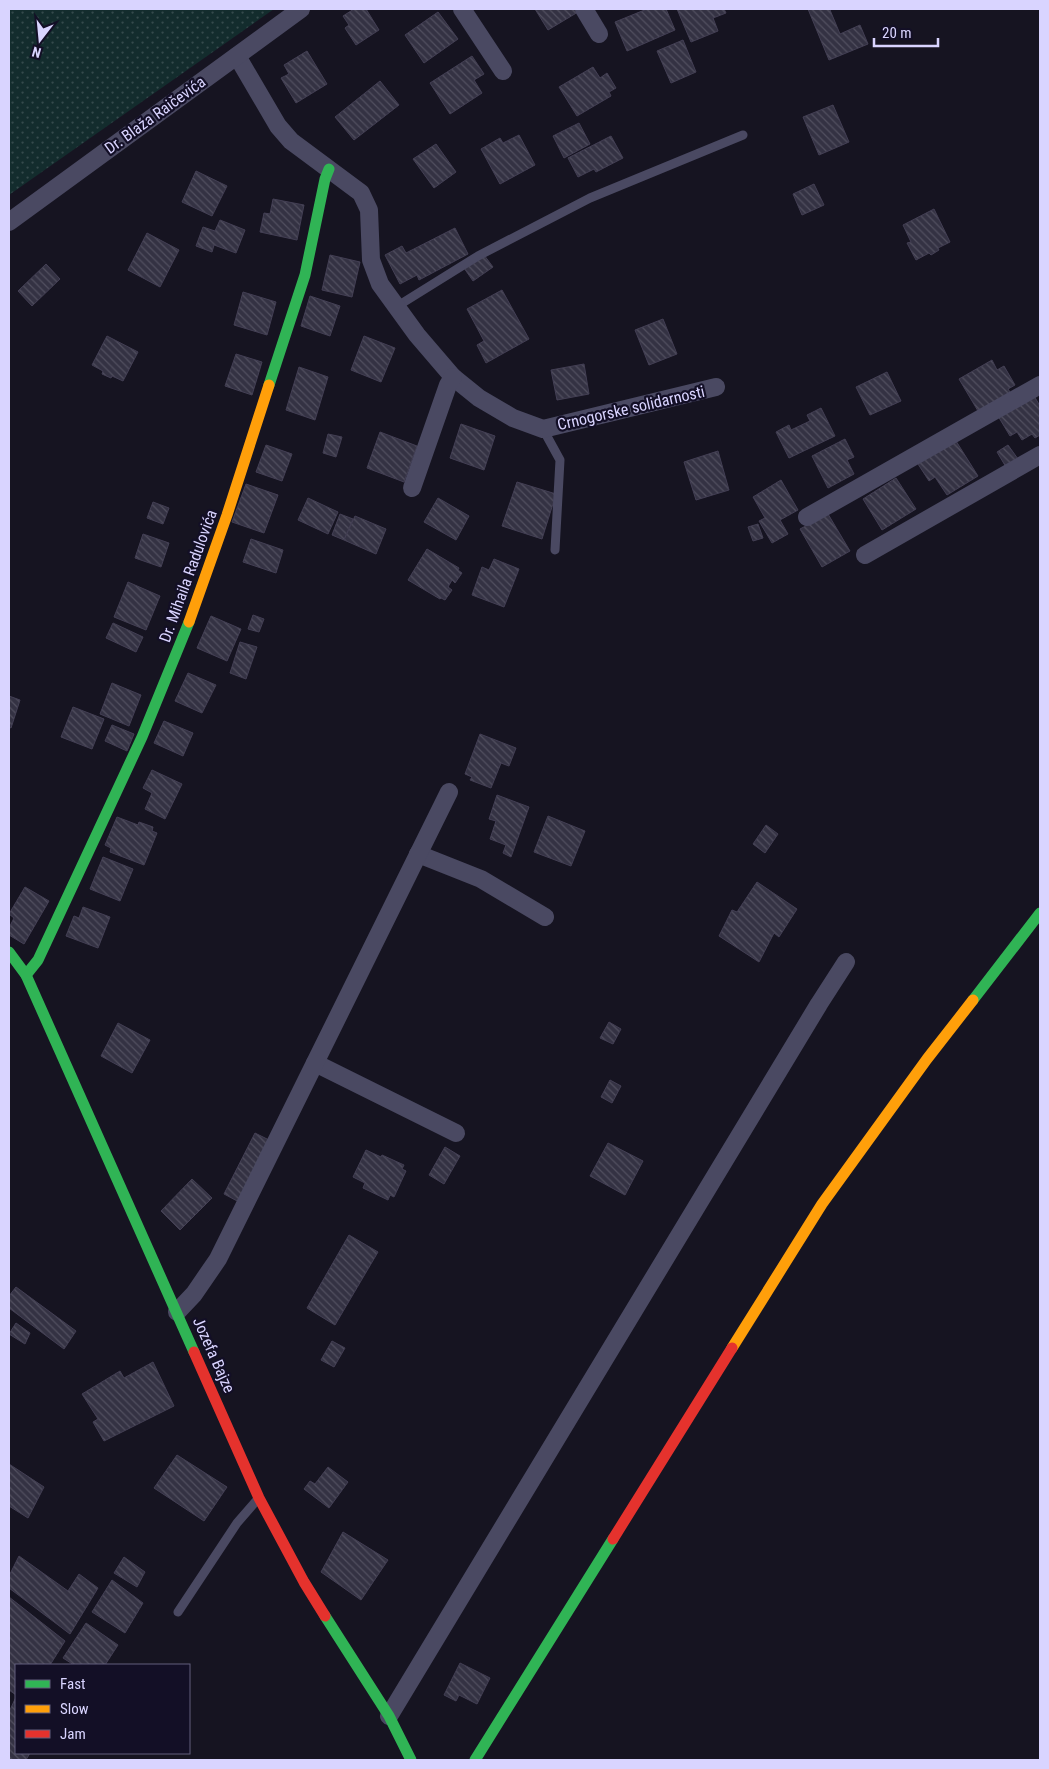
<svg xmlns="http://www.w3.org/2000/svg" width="1049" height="1769" viewBox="0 0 1049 1769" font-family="'Roboto Condensed',sans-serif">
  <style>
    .grass { fill: url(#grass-dots) }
    .building { fill: url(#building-back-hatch); stroke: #433f54 }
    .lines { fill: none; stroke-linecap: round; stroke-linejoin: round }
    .lane { stroke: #4a4962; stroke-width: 9 }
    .street { stroke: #4a4962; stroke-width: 18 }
    .fast { stroke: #30b455; stroke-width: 11 }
    .slow { stroke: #ff9f0a; stroke-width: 11 }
    .jam { stroke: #e5322d; stroke-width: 11 }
    .labels { text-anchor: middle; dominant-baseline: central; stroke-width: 4.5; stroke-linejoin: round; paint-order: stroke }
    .street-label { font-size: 16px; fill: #d9d4ff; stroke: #130f26 }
  </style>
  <defs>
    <pattern id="grass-dots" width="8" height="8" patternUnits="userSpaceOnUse" patternTransform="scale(1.25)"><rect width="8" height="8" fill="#132c2d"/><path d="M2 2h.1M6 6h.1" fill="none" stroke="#354a4c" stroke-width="1.8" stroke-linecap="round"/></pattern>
    <pattern id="building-back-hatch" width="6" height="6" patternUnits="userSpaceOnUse" patternTransform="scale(1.25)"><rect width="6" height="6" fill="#343243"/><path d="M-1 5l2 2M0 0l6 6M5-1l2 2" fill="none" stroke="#514f5f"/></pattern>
  </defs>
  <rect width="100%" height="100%" fill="#161421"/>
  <!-- grass -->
  <polygon class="grass" points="9,9 274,9 9,195"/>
  <!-- building -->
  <g class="building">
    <polygon points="354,9 366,9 379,30 356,45 345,28 349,25 343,16"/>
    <polygon points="535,9 576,9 578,12 548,30"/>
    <polygon points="647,9 666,9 675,30 627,51 615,22"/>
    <polygon points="677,9 724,9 726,13 713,18 718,31 691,42"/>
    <polygon points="808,9 833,9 830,10 840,34 860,25 868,44 829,60"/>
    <polygon points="438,12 458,39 424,63 405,35"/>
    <polygon points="683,40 696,72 671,83 657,51"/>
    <polygon points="307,51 327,84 296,103 281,78 289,74 284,65"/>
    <polygon points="472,56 484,74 474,80 482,93 450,114 430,83"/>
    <polygon points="593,67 600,78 607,73 616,88 609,92 611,96 577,116 559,87"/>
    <polygon points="380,81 399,105 354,140 335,117"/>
    <polygon points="833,105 849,142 819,155 803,117"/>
    <polygon points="579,123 590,144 564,158 553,136"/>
    <polygon points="519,135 535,165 500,184 481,149 500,138 503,143"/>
    <polygon points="611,136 623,158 596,172 594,169 578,177 568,158"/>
    <polygon points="436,144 456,172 434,188 413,159"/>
    <polygon points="196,171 227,186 212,216 182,202"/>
    <polygon points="814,184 824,205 802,215 793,194"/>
    <polygon points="273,199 304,205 297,240 260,232 264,213 270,214"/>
    <polygon points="934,209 950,242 938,248 939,250 931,255 929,253 916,260 907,243 911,242 903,225"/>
    <polygon points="220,220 245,230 236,253 214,245 212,252 196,246 203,227 215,231"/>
    <polygon points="455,228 468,254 419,280 417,275 400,284 385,255 402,246 406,253"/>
    <polygon points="147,233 179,250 160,287 128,270"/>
    <polygon points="330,255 360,262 352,297 322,290"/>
    <polygon points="484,255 493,267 473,281 464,268"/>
    <polygon points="46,264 60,279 32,306 18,291"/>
    <polygon points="502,290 529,339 486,363 477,345 484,341 467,309"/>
    <polygon points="243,292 276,302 267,335 234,325"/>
    <polygon points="310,296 340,306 330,336 301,326"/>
    <polygon points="663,319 677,354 649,365 635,330"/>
    <polygon points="107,336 138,352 123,381 112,376 111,378 102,374 103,371 92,365"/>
    <polygon points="364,336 395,348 381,382 351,370"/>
    <polygon points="236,354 262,362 252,395 225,386"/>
    <polygon points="992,360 997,370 1004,366 1015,385 1008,389 1010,392 978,411 959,379"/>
    <polygon points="584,364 589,394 557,400 551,370"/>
    <polygon points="299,367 328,377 315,420 286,410"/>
    <polygon points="887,372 901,401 870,415 856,387"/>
    <polygon points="1033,394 1040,406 1040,435 1035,438 1032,434 1022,440 1017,432 1010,436 998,416"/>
    <polygon points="821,408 835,436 789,458 776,432 789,425 791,430 810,421 807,415"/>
    <polygon points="461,424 495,436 484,470 450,458"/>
    <polygon points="380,432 417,446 404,482 367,468"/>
    <polygon points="328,434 342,437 336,457 323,453"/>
    <polygon points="845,439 854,457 847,460 854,474 828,488 812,456"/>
    <polygon points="956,441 978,476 947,495 935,477 929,481 918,464"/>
    <polygon points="266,445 292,454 282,481 256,472"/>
    <polygon points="1008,445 1018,459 1006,467 997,452"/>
    <polygon points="718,451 729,490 696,500 684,462"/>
    <polygon points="896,478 916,509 882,530 863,499"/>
    <polygon points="781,480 798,510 780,520 788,534 772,543 759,521 765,518 753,497"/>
    <polygon points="517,482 556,494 542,539 502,526"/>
    <polygon points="246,484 278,495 264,533 232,522"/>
    <polygon points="308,498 338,512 328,534 298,520"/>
    <polygon points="438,498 469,516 456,540 424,522"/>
    <polygon points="153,502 169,508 163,524 147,518"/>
    <polygon points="340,514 353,519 344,540 332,535"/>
    <polygon points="828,514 850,551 822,567 800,529"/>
    <polygon points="355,516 386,529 376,554 344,540"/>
    <polygon points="758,524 763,538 753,541 748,527"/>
    <polygon points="143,534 169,543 161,567 135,558"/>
    <polygon points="251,539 283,550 276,573 243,562"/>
    <polygon points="427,549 459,568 458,570 462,573 455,583 452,580 448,587 452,590 445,600 441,598 440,599 408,580"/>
    <polygon points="494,559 519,569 504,607 472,595 482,567 489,570"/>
    <polygon points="128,582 160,596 146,630 114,617"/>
    <polygon points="253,615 264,619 259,632 248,629"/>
    <polygon points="211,616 241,629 227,661 197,648"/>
    <polygon points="113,623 143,637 136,652 106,638"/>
    <polygon points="240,642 257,647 246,679 230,673"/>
    <polygon points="188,673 216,685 202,713 175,701"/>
    <polygon points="112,683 141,695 129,726 100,714"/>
    <polygon points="9,696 20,700 11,728 9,727"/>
    <polygon points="73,707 104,719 92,749 61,737"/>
    <polygon points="164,721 193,733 183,756 154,743"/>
    <polygon points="112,725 134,734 127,751 105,741"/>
    <polygon points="480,734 516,748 509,766 501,763 491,788 470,780 472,777 465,774"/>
    <polygon points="152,770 182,784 165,819 145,809 152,793 143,788"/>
    <polygon points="497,795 529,807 511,857 503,853 506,845 490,839 496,821 489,819"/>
    <polygon points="548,816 585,831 571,866 534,852"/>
    <polygon points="117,817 138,825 139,822 153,827 152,831 157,833 144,865 110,852 111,848 105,845"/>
    <polygon points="766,825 778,834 765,853 753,844"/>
    <polygon points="103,857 133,869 120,901 90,889"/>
    <polygon points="757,882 797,909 779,937 774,933 759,962 719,936 732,910 737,912"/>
    <polygon points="25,887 49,901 24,944 9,935 9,928 14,918 9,914"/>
    <polygon points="83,907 110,917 98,948 66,936 74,916 79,918"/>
    <polygon points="609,1022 621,1029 613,1044 600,1038"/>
    <polygon points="118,1023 150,1040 132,1073 101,1056"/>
    <polygon points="610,1080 621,1086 612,1103 601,1097"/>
    <polygon points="255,1133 273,1142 241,1203 224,1194"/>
    <polygon points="608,1143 643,1161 625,1195 590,1176"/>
    <polygon points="445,1147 460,1156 444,1184 429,1175"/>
    <polygon points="366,1150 381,1157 382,1155 404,1165 402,1169 406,1171 394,1197 390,1195 388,1200 363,1188 365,1183 353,1177"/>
    <polygon points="192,1179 212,1198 180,1230 161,1211"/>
    <polygon points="349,1235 378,1252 335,1325 307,1308"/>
    <polygon points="16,1287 76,1331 64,1349 9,1308 9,1296"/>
    <polygon points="16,1323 30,1333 25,1344 9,1334"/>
    <polygon points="332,1341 345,1348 334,1367 321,1360"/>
    <polygon points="153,1362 174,1406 104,1441 93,1422 98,1419 82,1394 120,1371 124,1378"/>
    <polygon points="177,1455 227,1487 204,1521 154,1488"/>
    <polygon points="9,1464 44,1487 28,1518 9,1506"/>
    <polygon points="328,1467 348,1482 329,1508 304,1489 310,1481 315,1484"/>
    <polygon points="343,1532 388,1560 361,1600 321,1572"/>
    <polygon points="19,1556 68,1591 79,1574 98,1588 70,1634 9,1588 9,1576"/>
    <polygon points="124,1557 145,1572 137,1587 114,1573"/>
    <polygon points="112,1580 143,1603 125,1633 92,1612"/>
    <polygon points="9,1597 65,1641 50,1665 16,1665 16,1695 9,1690"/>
    <polygon points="86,1623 118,1645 105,1665 74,1665 63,1658"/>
    <polygon points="460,1663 490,1678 477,1704 459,1695 456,1701 444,1695"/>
    <polygon points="16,1697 16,1753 30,1753 26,1760 9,1760 9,1712"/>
  </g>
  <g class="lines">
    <!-- lane -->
    <g class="lane">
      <polyline points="396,307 478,256 590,198 743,135"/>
      <polyline points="543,429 560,460 555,550"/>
      <polyline points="178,1612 237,1523 257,1500"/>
    </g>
    <!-- street -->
    <g class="street">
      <polyline points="462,9 503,71"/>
      <polyline points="584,9 599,34"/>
      <polyline points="237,56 278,126 291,141 361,193 369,210 371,260 380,284 417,335 453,377 479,398 513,418 543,429 716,387"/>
      <polyline points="9,222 301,9"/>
      <polyline points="412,488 448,385 453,377"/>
      <polyline points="807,517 1040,385"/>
      <polyline points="865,555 1040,455"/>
      <polyline points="418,854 481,879 545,917"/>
      <polyline points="315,1063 456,1133"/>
      <polyline points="177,1312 194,1294 218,1259 449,792"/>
      <polyline points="389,1716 819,1004 846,962"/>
    </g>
    <!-- fast -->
    <g class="fast">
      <polyline points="269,385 305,275 325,179 329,169"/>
      <polyline points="9,952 26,975 194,1352"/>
      <polyline points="26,975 38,960 142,737 189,622"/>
      <polyline points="973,1000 1040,913"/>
      <polyline points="325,1616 389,1716 411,1760"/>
      <polyline points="475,1760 613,1539"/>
    </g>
    <!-- slow -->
    <g class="slow">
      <polyline points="189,622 227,515 269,385"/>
      <polyline points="732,1348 822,1204 927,1059 973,1000"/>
    </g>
    <!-- jam -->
    <g class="jam">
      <polyline points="194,1352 259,1498 304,1582 325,1616"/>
      <polyline points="613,1539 732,1348"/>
    </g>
  </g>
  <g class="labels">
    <!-- street labels -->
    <g class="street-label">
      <text transform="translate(155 115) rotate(-36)">Dr. Blaža Raičevića</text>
      <text transform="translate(631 408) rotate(-13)">Crnogorske solidarnosti</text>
      <text transform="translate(188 576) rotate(-70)">Dr. Mihaila Radulovića</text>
      <text transform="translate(214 1355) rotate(66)">Jozefa Bajze</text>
    </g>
  </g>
  <!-- border -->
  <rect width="1049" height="1769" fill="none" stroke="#d9d4ff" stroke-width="20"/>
  <!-- legend -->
  <rect x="15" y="1664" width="175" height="90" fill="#130f26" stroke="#625e7d"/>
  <rect x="25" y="1680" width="25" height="8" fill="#30b455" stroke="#625e7d"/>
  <text x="60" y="1689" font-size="15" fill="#d9d4ff">Fast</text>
  <rect x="25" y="1705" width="25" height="8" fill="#ff9f0a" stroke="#625e7d"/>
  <text x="60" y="1714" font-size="15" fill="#d9d4ff">Slow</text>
  <rect x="25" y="1730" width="25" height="8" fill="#e5322d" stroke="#625e7d"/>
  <text x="60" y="1739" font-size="15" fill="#d9d4ff">Jam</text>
  <!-- north arrow -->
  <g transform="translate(40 40) rotate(196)" stroke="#130f26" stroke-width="4" paint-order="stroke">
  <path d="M0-4L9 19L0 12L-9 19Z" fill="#d9d4ff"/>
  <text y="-8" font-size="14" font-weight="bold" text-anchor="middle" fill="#d9d4ff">N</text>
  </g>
  <!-- scale -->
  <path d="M874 38v8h64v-8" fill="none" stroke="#d9d4ff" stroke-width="2.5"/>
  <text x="882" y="38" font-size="15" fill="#d9d4ff" stroke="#130f26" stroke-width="4" paint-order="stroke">20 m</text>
</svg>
